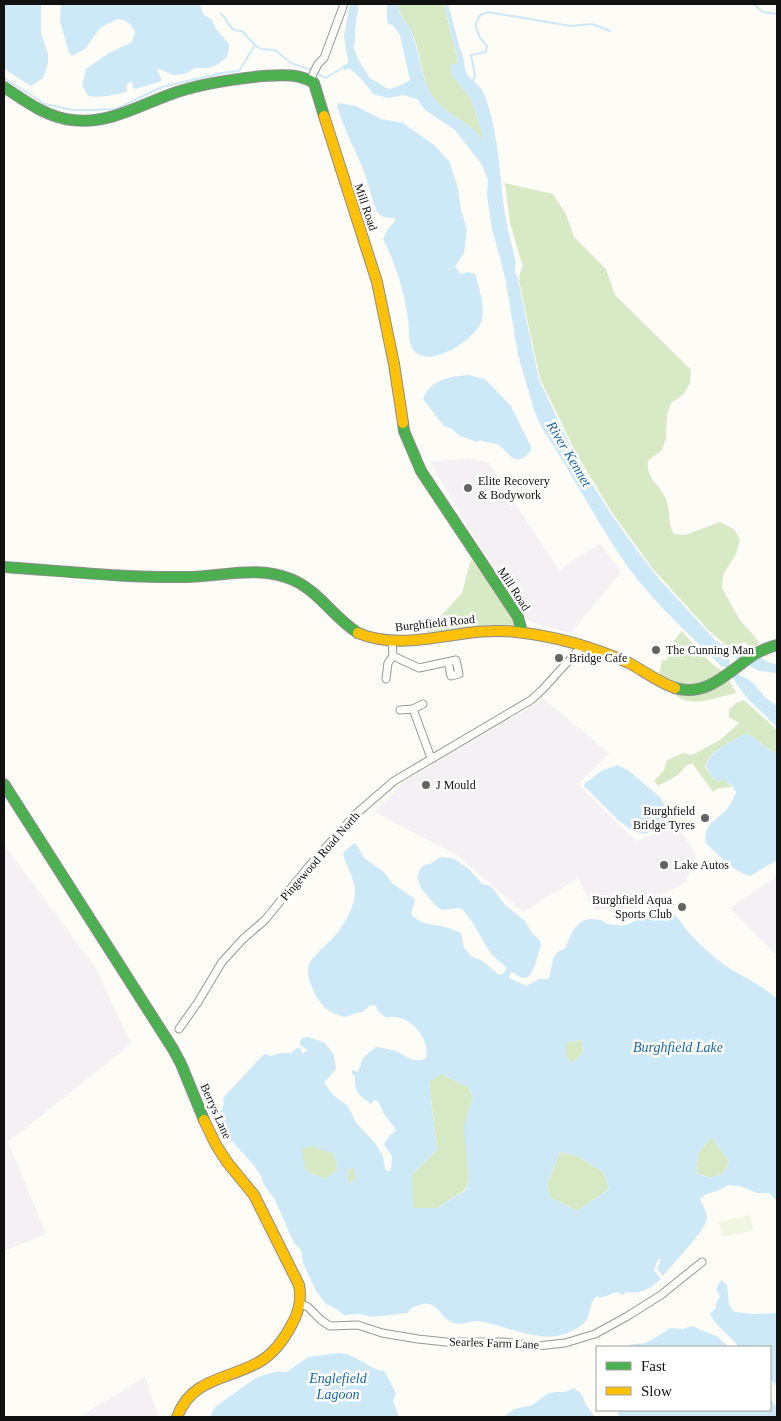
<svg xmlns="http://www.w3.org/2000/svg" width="781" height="1421" viewBox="0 0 781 1421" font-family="Georgia,serif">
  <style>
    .industrial { fill: #f5f0f3 }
    .forest { fill: #d8eac5 }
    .pitch { fill: #f0f6e1 }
    .water { fill: #cde8f7; fill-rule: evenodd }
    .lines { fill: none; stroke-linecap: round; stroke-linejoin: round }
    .stream { stroke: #cde8f7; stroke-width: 2 }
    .street-casing { stroke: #979795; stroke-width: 9 }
    .fast-casing { stroke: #8e8d8b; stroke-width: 12 }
    .slow-casing { stroke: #8e8d8b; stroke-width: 12 }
    .street { stroke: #fffffe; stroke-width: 7 }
    .fast { stroke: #4caf50; stroke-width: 10 }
    .slow { stroke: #ffc107; stroke-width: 10 }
    .poi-dot { fill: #646362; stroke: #fff; stroke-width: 2 }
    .labels { text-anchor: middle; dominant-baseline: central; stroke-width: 5; stroke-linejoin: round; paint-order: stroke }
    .street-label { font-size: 12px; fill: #111; stroke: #fff }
    .poi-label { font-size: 12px; fill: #111; stroke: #fff; text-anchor: start }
    .water-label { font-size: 14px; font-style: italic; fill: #1768a6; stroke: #fff }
  </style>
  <rect width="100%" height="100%" fill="#fdfcf7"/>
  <!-- industrial -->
  <g class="industrial">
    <polygon points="468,458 488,462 559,570 600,543 621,572 571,633 528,621 484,554 430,462"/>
    <polygon points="544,699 609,753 578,784 636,841 677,825 696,854 686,882 636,908 594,910 578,878 523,912 458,856 375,812 403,782"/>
    <polygon points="4,845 95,967 131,1044 8,1142 46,1234 4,1251"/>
    <polygon points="777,876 777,956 730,908"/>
    <polygon points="145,1377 158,1417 79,1417"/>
  </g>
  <!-- forest -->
  <g class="forest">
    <path d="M399 4H444L458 62 457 64H452L451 70 452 75 471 99 483 135 482 138H480C470 122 449 116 436 101 419 80 423 54 411 31 407 21 397 15 399 4Z"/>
    <path d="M505 183 553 194 566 214 574 237 606 269 615 295 691 370 690 383 684 394 671 403 667 414 666 438 662 450 648 461C646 479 660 484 666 499 671 512 667 521 674 534L685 535 720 522 734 529 740 540 736 554 723 575 722 588 740 620 760 643 752 649 745 642 727 646 709 631 653 569 613 514 577 455 540 379 519 281 520 272 523 266 521 261 510 223Z"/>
    <polygon points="471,559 512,614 514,626 426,632 462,593"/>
    <path d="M682 631C693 643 711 667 725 672L736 693C701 701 682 714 659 675L662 660H667L669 644 672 643Z"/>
    <path d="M744 700 777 730V755L750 735 744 734C731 743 709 750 705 767L714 779 718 782 723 779 732 787 719 788 713 792 692 763 686 766 678 775 658 786 654 781 664 770 667 760 683 753 692 755 720 740 739 723 729 717V710L736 703Z"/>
    <polygon points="582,1040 583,1053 572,1063 566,1057 566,1043"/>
    <polygon points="442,1074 468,1087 473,1097 465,1127 469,1180 465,1190 437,1208 412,1208 412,1175 437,1150 429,1081"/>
    <polygon points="711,1137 729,1161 724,1173 710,1178 696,1173 698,1154"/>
    <polygon points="312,1145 334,1153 338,1170 325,1179 306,1171 301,1149"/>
    <polygon points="560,1152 577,1156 604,1173 609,1189 577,1211 550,1197 547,1183"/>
    <polygon points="354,1168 356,1179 348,1184 347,1170"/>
  </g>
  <!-- pitch -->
  <polygon class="pitch" points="750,1215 753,1230 723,1237 719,1222"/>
  <!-- water -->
  <g class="water">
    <polygon points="4,4 41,4 41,33 48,54 48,63 43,78 31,86 4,69"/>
    <path d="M61 4H200L203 14 212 20 216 29 229 44V49L227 57 217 65 209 68H195L185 74 173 75 162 70 157 69 162 81 136 89 133 88 132 82 127 83V91C120 95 96 98 88 96L82 85 86 69 109 53 132 42 135 32 131 25 124 20 117 19 100 28 85 49 72 56 69 53 60 21Z"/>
    <path d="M350 4H359L356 20 354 49 359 61 370 78 388 89 399 86 410 80 400 35 392 24 389 25 387 19V4H399C397 16 407 21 411 31 421 54 420 81 436 100 448 116 470 121 480 138H482L483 135 471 99 452 75 451 70 452 64H457L458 61 444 4H448L461 52C465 58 463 67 467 74 472 82 481 85 484 94 499 132 499 174 505 214 507 229 512 244 515 259 516 263 515 268 515 273L517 275 539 380 576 458 611 514 639 553 660 580 716 641C724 646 732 650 740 645 755 648 758 662 777 664V673L759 671 734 657 729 658 730 665 740 676C751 678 757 688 764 696 768 700 773 703 777 706V727L746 697 725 667H722C690 635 655 604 628 567 597 523 572 473 542 428L534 410 518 355 505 277 492 229 487 195 488 180 482 165 455 130 425 110 417 99 404 95 388 98 373 94C366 84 359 76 349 68L344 70 343 65 348 64V61L344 36Z"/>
    <path d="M339 103 356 106 381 119 403 123 434 145 449 161 458 188 461 210 467 229 464 253 455 267 461 274 468 272 475 274C479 288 485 305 482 319 478 339 431 368 415 352 408 345 409 335 409 327 406 297 397 266 383 239L387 230 395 221 394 218C390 217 384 219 380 215 373 207 369 185 365 174 356 151 344 130 337 106Z"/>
    <path d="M469 375 485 379 504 399 511 406 531 447V451C513 471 509 449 496 444 491 442 486 443 480 440L477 442 460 436 451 428 444 426 423 399C429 380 451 376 469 375Z"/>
    <path d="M744 734 750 735 777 755V860L750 876C731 870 720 856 706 843 702 826 716 820 726 810 730 806 734 798 736 792L733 787 723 779 718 782 714 779 706 767C709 750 731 743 744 734Z"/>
    <polygon points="618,765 629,771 661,798 668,813 660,823 646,834 632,831 618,820 584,786 585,783 603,770"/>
    <path d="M354 843 356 844 364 858 384 872 393 884 415 899 411 914C419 925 433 924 445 927 450 928 456 931 461 933L464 948 471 956 481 960 498 974 502 975 507 968 491 954 471 920 463 910 459 908 442 910 436 906 430 899 421 888 417 877 420 869 424 865 430 864 441 857 452 858 457 861 469 869 482 884 490 886 493 889 505 905 525 921 532 933 539 939 541 944C539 951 534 976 526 978 521 979 515 973 511 972L509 978 527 986 539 979H548C553 971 550 958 558 952 560 950 563 950 565 949 573 929 579 913 604 921V923C611 924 618 926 625 925 639 922 648 908 663 910L665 908C677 913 682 925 691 935 698 943 706 949 713 956 732 973 759 982 777 999V1201L769 1193H757L740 1186 728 1185 717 1191 706 1194 700 1199C702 1205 707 1212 707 1218 706 1231 672 1264 663 1276L657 1269 661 1260 658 1259 654 1270 661 1279C651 1288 641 1295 626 1292L623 1295 617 1292 600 1298 597 1296C589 1303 591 1310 587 1319 583 1327 569 1333 561 1335 539 1342 502 1325 479 1321 470 1320 462 1326 453 1323 439 1318 439 1299 420 1305 414 1306 410 1308 408 1313L373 1317 360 1314 344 1315 338 1310 326 1304 316 1291 303 1263 301 1250 294 1243 274 1198 264 1185 261 1176 255 1167 225 1133 217 1112 221 1111 224 1104 223 1098 264 1054 271 1056 281 1053H291L297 1048H300L303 1054 307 1050 300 1045V1041L302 1038 308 1037 325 1043 334 1055 336 1069 324 1083 335 1097 347 1105 357 1124 375 1143 383 1156 385 1169 388 1171 391 1170 392 1156 384 1144 390 1135 396 1131 395 1128 384 1114 378 1101 374 1100 371 1104C357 1093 355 1094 355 1076L352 1074V1070L358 1072 363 1058 376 1047C383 1048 389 1049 396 1051 406 1056 414 1064 426 1058 430 1040 414 1020 396 1017 390 1016 386 1019 381 1014 378 1012 377 1008 375 1005L368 1006 363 1012 355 1013 346 1017C330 1014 321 1007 314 992 302 965 308 962 328 943 338 933 349 918 353 904 360 882 347 872 343 853ZM582 1040 583 1053 572 1063 566 1057V1043ZM442 1074 468 1087 473 1097 464 1127 469 1180 466 1190 437 1208H413L412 1175 437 1150 429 1082ZM711 1137 729 1161 724 1173 710 1178 696 1173 698 1154ZM312 1146 334 1154 338 1170 325 1179 306 1171 302 1149ZM560 1152 577 1156 604 1173 609 1189 577 1211 550 1197 547 1183ZM354 1169 356 1179 348 1184 347 1170Z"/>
    <path d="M721 1280 727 1285 729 1304 734 1312 753 1314 777 1313V1386L770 1379V1347H739C731 1337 715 1325 710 1314L716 1308V1303L720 1297 716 1289Z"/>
    <path d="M692 1326 718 1337 729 1347H629L630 1345C635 1343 641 1344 645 1343 654 1339 663 1333 670 1328L683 1329Z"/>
    <path d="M339 1353C355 1353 368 1369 384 1371L396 1393 393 1401 399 1417H210L215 1407 257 1377 275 1372H287L308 1357Z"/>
    <polygon points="574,1388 582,1395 586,1405 595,1417 503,1417 515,1409 532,1405 547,1394 554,1392 565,1392"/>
    <polygon points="770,1398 777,1408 777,1417 619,1417 618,1410 770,1410"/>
  </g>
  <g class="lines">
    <!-- stream -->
    <g class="stream">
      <polyline points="754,4 763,12 777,14"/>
      <path d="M220 13C229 20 228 32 242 31L255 45"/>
      <polyline points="316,72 325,78 344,67"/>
      <polyline points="4,78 45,104 72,110 94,110 116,109 162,87 222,73 239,71 255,45 261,49 275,50 291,63 311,70"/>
      <polyline points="473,82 475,75 471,55 486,52 487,46 480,38 476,27 476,23 480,15 488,12 571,26 592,24 610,31"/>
    </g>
    <defs>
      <g id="street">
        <polyline points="310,80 318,64 324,58 344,4"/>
        <polyline points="393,656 419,668 456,660 459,674 451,676 448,662"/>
        <polyline points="386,679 388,663 393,656 392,640"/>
        <polyline points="423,704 413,709 431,758"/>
        <polyline points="400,710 413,709"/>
        <polyline points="179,1029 198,1002 222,962 243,939 265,920 309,866 357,813 394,781 531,700 543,689 581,647"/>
        <polyline points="301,1304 308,1307 321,1320 330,1326 358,1325 382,1333 418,1339 446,1342 503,1342 537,1346 565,1343 595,1334 626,1317 661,1295 702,1262"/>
      </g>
      <g id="fast">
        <path d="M4 87C25 101 46 117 72 120 110 125 141 104 177 92 204 83 234 79 262 76 281 75 298 73 314 83L324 116"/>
        <polyline points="403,423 404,431 421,471 518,617 522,632"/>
        <path d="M4 567C64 571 125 578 186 577 220 577 257 565 291 579 318 590 333 617 358 633"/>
        <path d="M675 688C708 698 731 669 755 654 762 650 769 647 777 645"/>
        <polyline points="4,784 173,1049 181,1064 204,1120"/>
      </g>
      <g id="slow">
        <polyline points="324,116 377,282 394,364 403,423"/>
        <path d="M358 633C408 654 463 625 516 632 554 636 593 647 629 663 644 671 658 682 675 688"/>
        <path d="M177 1417C192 1377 229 1380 261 1361 274 1353 284 1339 291 1326 299 1312 302 1300 299 1285L254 1195 227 1162 216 1145 204 1120"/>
      </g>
    </defs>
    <!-- street casing -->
    <use href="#street" class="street-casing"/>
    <!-- fast casing -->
    <use href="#fast" class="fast-casing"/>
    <!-- slow casing -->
    <use href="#slow" class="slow-casing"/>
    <!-- street -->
    <use href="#street" class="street"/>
    <!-- fast -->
    <use href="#fast" class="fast"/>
    <!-- slow -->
    <use href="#slow" class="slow"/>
  </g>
  <!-- markers -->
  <g class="poi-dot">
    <circle cx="468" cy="488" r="5"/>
    <circle cx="656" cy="650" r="5"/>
    <circle cx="559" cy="658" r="5"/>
    <circle cx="426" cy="785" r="5"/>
    <circle cx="705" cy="818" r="5"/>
    <circle cx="664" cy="865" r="5"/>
    <circle cx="682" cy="907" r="5"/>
  </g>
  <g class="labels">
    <!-- street labels -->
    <g class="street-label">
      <text transform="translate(366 207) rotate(72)">Mill Road</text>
      <text transform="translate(514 589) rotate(57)">Mill Road</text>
      <text transform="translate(435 623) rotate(-6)">Burghfield Road</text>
      <text transform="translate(320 856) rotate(-49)">Pingewood Road North</text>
      <text transform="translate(216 1111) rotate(66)">Berrys Lane</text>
      <text transform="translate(494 1343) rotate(2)">Searles Farm Lane</text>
    </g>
    <!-- poi labels -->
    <g class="poi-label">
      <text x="478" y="481">Elite Recovery<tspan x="478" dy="14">&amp; Bodywork</tspan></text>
      <text x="666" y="650">The Cunning Man</text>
      <text x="569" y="658">Bridge Cafe</text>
      <text x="436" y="785">J Mould</text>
      <text x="695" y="811" text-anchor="end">Burghfield<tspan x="695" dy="14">Bridge Tyres</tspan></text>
      <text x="674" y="865">Lake Autos</text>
      <text x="672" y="900" text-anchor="end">Burghfield Aqua<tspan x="672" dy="14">Sports Club</tspan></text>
    </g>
    <!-- water labels -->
    <g class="water-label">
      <text transform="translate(569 454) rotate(59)">River Kennet</text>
      <text x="678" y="1047">Burghfield Lake</text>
      <text x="338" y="1378">Englefield<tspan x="338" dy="16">Lagoon</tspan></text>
    </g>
  </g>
  <!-- border -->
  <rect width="781" height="1421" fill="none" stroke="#111111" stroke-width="10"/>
  <!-- legend -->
  <rect x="596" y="1346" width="175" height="65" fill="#ffffff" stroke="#a0a0a0"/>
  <rect x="606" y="1362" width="25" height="8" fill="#4caf50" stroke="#a0a0a0"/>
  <text x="641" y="1371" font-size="15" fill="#111111">Fast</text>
  <rect x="606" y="1387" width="25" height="8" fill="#ffc107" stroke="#a0a0a0"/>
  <text x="641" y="1396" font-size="15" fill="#111111">Slow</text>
</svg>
